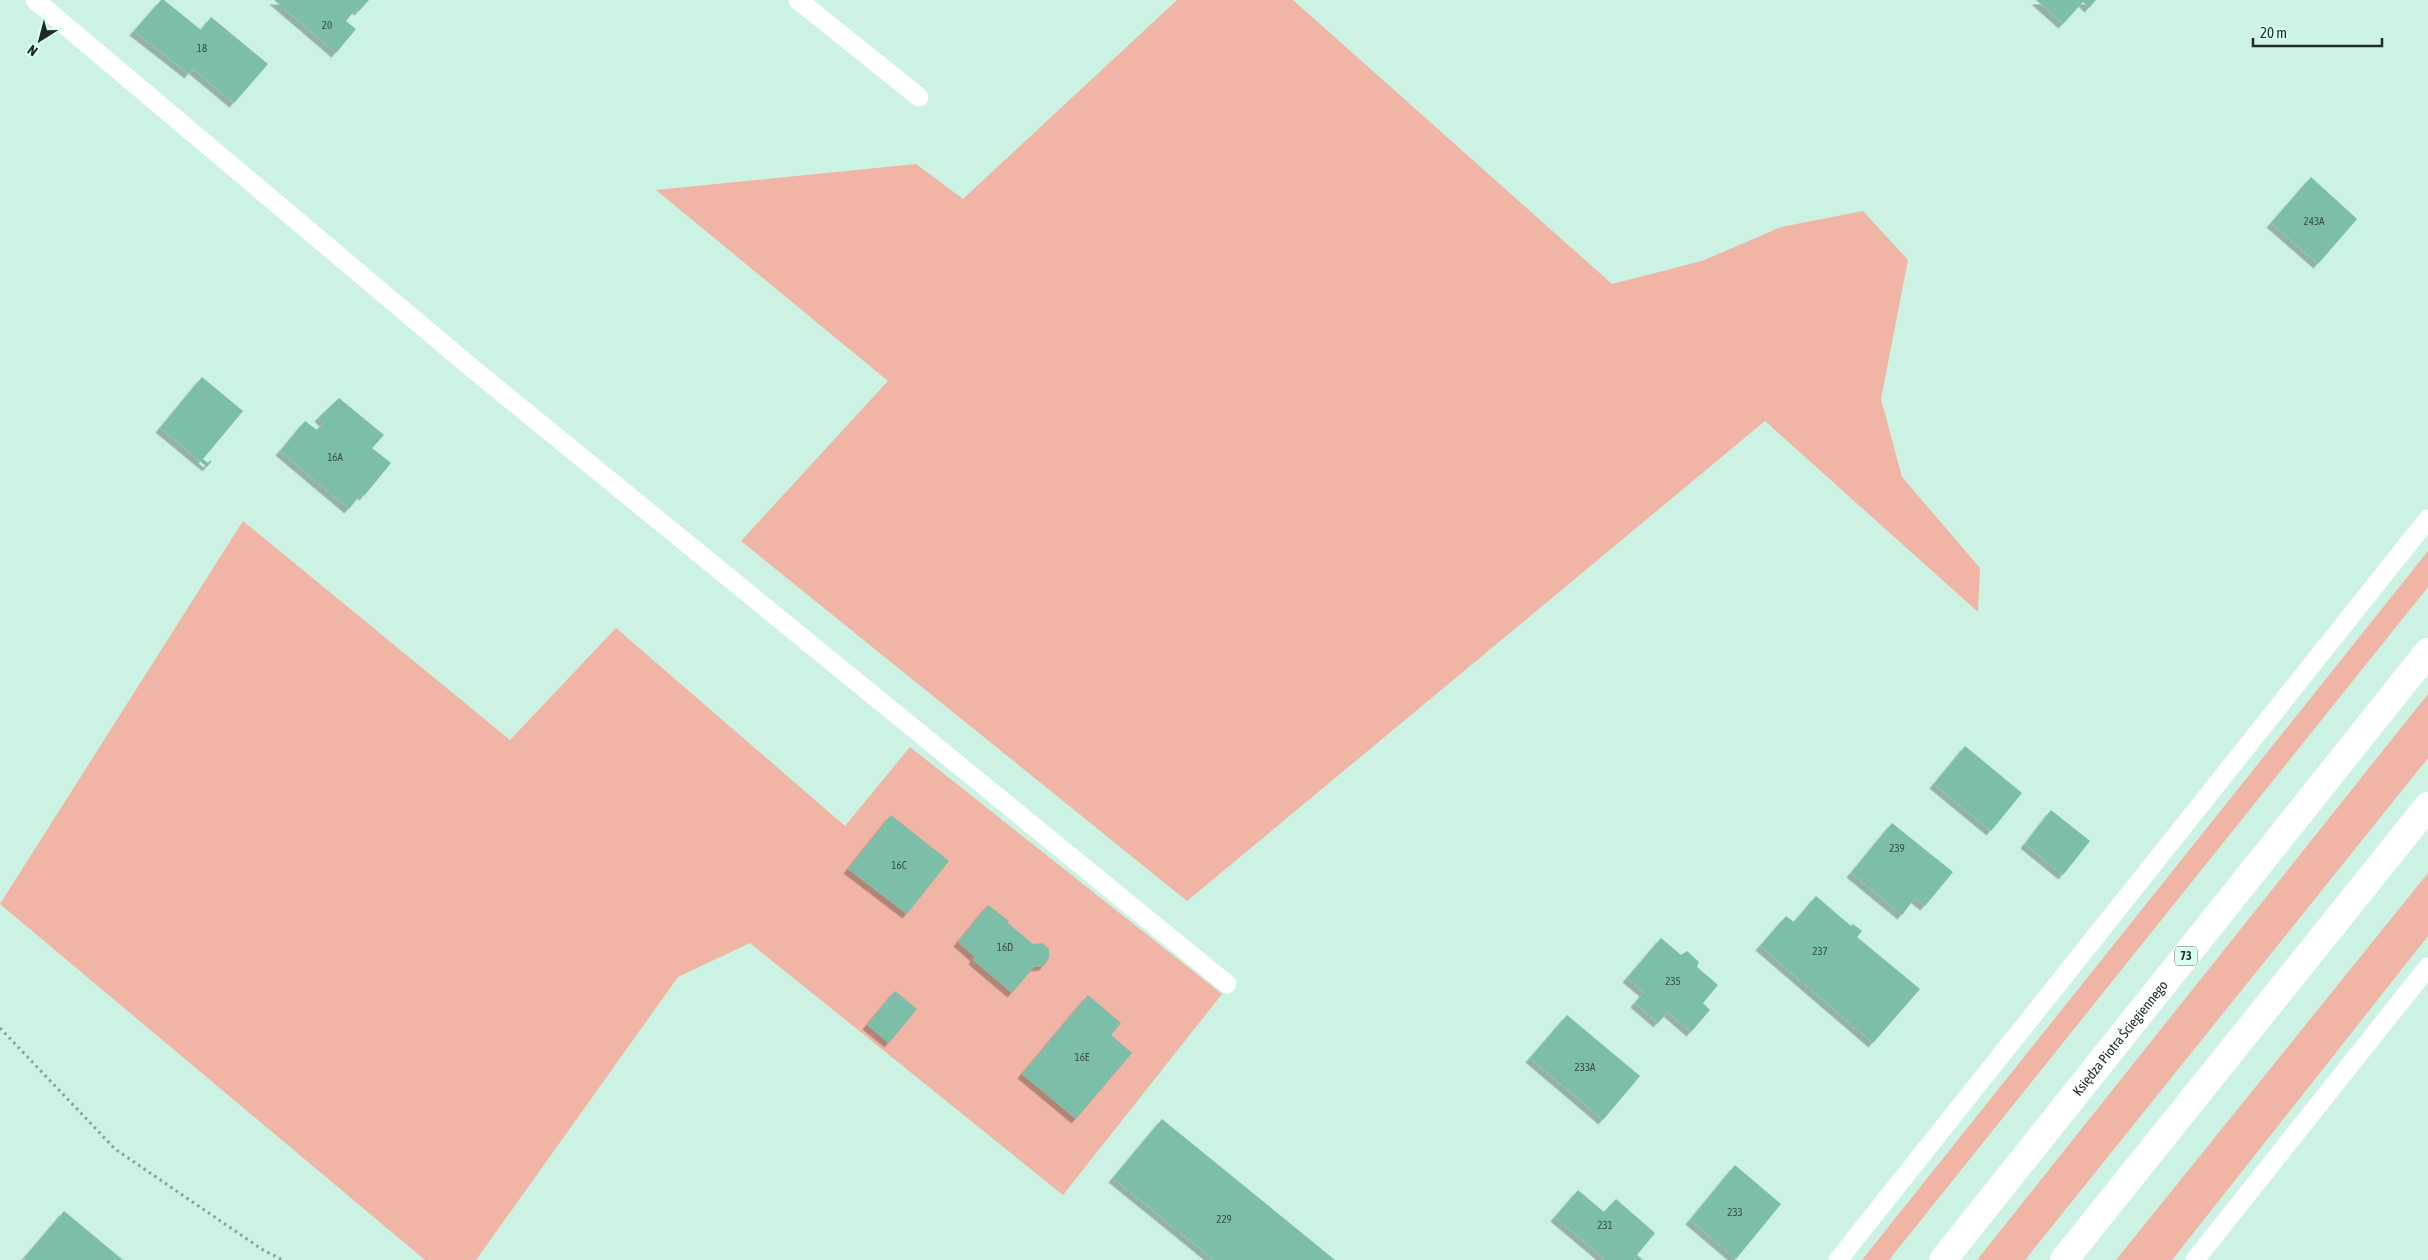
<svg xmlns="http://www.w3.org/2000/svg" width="2428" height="1260" viewBox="0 0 2428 1260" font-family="'Asap Condensed',sans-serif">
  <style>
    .green { fill: #f0b5a4 }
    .building { fill: #7dbea8; filter: url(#shadow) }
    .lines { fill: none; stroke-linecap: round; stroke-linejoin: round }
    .path { stroke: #85a297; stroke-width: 3; stroke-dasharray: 2.5 4; stroke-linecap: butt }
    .lane { stroke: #fff; stroke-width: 19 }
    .primary { stroke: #fff; stroke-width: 28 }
    .labels { text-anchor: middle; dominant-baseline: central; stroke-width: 4.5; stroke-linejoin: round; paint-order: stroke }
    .number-label { font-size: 11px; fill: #355046 }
    .shield { fill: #d8fff0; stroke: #556b63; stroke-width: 1 }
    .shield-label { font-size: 12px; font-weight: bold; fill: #1d2c26 }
    .street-label { font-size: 14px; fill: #1d2c26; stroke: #d8fff0 }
  </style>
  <defs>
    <filter id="shadow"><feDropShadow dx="-4.5" dy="4.5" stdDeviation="0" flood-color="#0004"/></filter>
  </defs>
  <rect width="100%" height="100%" fill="#cbf2e3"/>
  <!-- green -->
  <g class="green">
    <polygon points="1177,0 1293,0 1612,284 1702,261 1781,227 1863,211 1908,260 1881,399 1902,477 1980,568 1978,612 1765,421 1187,901 741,541 888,381 656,190 916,164 963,199"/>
    <polygon points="243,521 510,740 616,628 845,826 910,747 1222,994 1063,1195 750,943 678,977 476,1260 425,1260 0,904"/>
    <polygon points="2428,551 2428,587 1889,1260 1862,1260"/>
    <polygon points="2428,694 2428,758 2025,1260 1977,1260"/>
    <polygon points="2428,873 2428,936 2172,1260 2116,1260"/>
  </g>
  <!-- building -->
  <g class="building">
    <polygon points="161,0 164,0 201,30 211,17 268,64 234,103 193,69 189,74 134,31"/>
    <polygon points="274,0 369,0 359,11 356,9 346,21 356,29 336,53"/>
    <polygon points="2036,0 2096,0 2089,8 2083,2 2063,24"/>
    <polygon points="2311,177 2357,219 2318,264 2271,223"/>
    <polygon points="202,377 243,411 203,459 208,463 210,460 211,462 207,467 160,428"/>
    <polygon points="339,398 384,435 372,448 391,463 364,496 361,494 349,509 280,451 305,421 317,430 324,422 319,417"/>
    <polygon points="1965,746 2022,793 1991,831 1934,784"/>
    <polygon points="2051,810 2090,841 2063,875 2025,844"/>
    <polygon points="891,815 949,861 907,914 848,869"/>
    <polygon points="1892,823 1953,872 1925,906 1915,898 1902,915 1851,873"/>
    <polygon points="1816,896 1851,926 1853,924 1862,931 1857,937 1920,989 1873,1043 1760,946 1786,916 1794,922"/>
    <polygon points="988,905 1009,921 1008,923 1033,944 1042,943 1049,949 1049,958 1044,966 1034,967 1012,993 973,960 975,957 958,942"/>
    <polygon points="1661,938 1681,955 1687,951 1699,962 1697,967 1718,985 1703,1003 1710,1010 1691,1032 1668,1012 1658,1023 1635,1003 1644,992 1627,978"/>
    <polygon points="895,991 917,1009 889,1043 867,1025"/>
    <polygon points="1088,995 1121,1023 1111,1035 1132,1053 1076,1119 1022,1074"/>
    <polygon points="1567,1015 1640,1076 1603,1120 1530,1058"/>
    <polygon points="1162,1119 1335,1260 1214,1260 1113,1178"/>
    <polygon points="1735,1165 1781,1204 1736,1259 1690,1220"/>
    <polygon points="1578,1190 1604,1212 1616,1199 1655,1233 1637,1255 1643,1260 1606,1260 1555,1217"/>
    <polygon points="64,1211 123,1260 27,1260 24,1258"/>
  </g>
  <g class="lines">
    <!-- path -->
    <polyline class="path" points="0,1028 115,1149 263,1250 283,1260"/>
    <!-- lane -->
    <g class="lane">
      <polyline points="35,0 473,369 1227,984"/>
      <polyline points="798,0 919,97"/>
      <polyline points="1838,1260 2428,519"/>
      <polyline points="2195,1260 2428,967"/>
    </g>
    <!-- primary -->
    <g class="primary">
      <path id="s1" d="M1943 1260 2428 652"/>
      <polyline points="2064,1260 2428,806"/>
    </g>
  </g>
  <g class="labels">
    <!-- number labels -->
    <g class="number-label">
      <text x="327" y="25">20</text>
      <text x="202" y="48">18</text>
      <text x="2314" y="221">243A</text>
      <text x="335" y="457">16A</text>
      <text x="1897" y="848">239</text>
      <text x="899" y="865">16C</text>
      <text x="1005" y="947">16D</text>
      <text x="1820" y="951">237</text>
      <text x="1673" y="981">235</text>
      <text x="1082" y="1057">16E</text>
      <text x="1585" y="1067">233A</text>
      <text x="1735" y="1212">233</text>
      <text x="1224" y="1219">229</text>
      <text x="1605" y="1225">231</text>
    </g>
    <!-- shield labels -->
    <rect class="shield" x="2175" y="946.5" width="22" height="19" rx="4"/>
    <g class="shield-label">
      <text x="2186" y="956">73</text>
    </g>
    <!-- street labels -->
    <g class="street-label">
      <text stroke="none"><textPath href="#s1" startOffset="284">Księdza Piotra Ściegiennego</textPath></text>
    </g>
  </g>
  <!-- north arrow -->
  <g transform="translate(40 40) rotate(216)" stroke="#d8fff0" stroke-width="4" paint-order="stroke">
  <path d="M0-4L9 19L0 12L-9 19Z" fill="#1d2c26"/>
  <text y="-8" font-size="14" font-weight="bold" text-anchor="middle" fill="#1d2c26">N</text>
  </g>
  <!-- scale -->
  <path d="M2253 38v8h129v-8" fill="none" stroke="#1d2c26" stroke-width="2.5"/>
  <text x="2260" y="38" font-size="15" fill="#1d2c26" stroke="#d8fff0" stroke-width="4" paint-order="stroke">20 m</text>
</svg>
